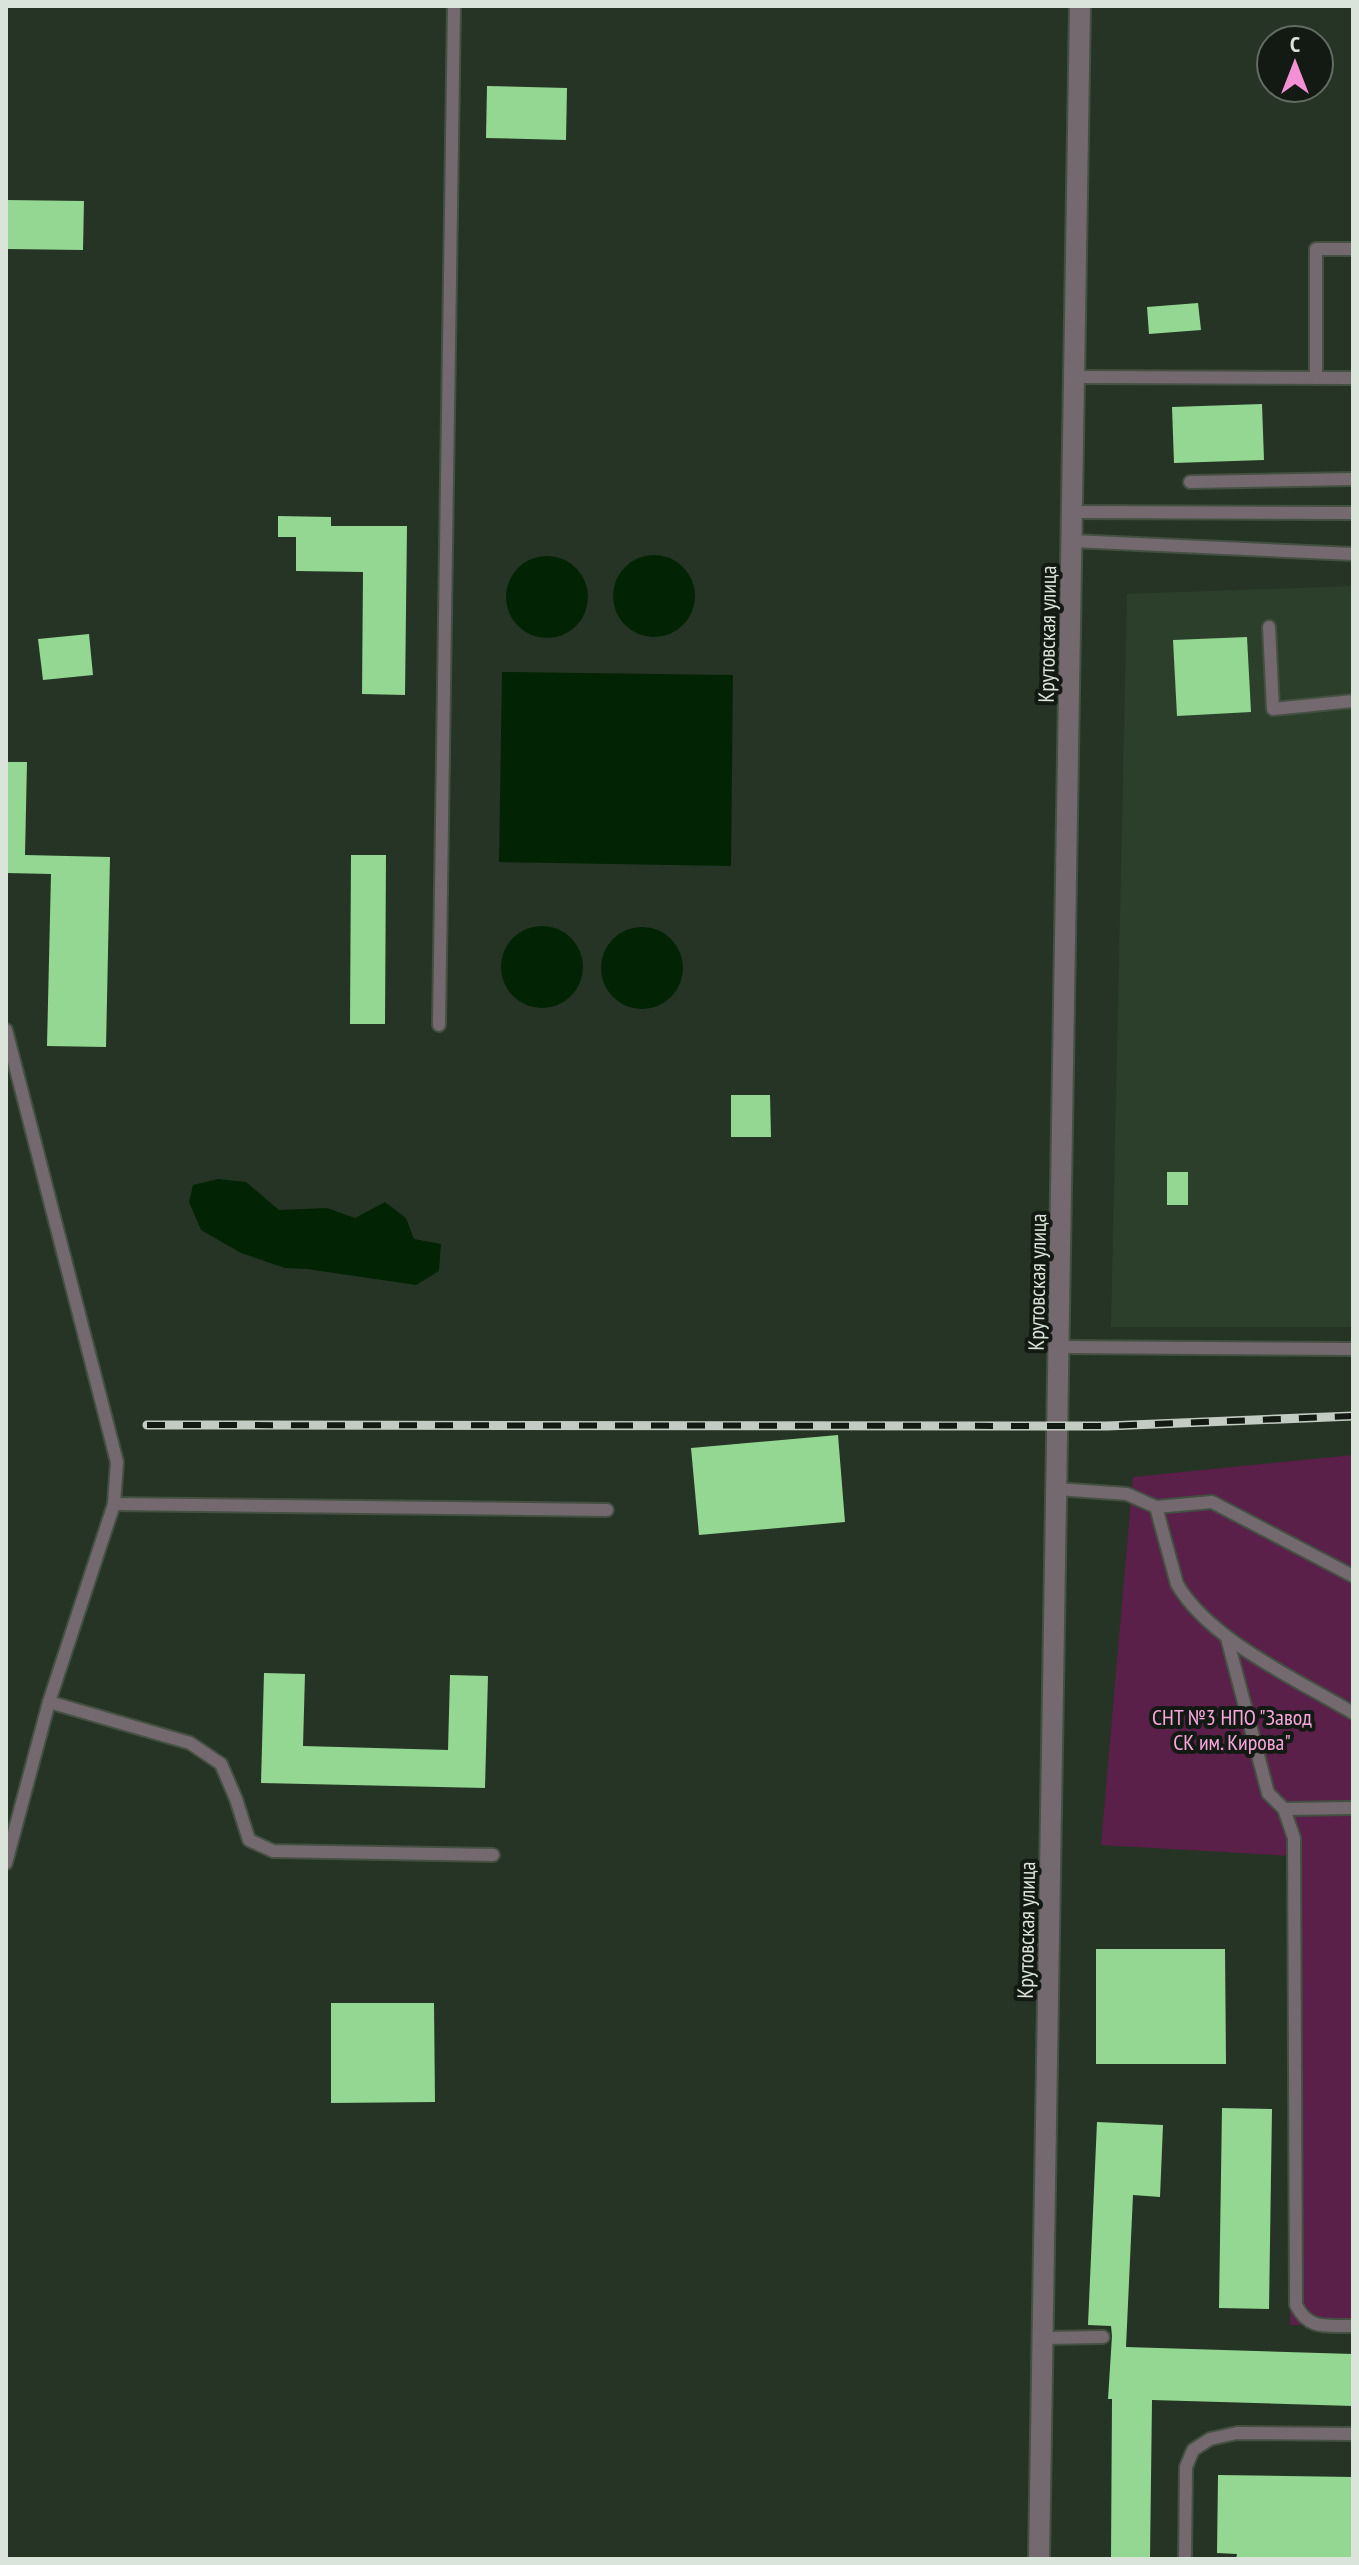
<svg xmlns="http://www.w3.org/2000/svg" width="1359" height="2565" viewBox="0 0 1359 2565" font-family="'PT Sans Narrow',sans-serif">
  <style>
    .built { fill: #2c3f2b }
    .green { fill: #5a204a }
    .water { fill: #022404 }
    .building { fill: #93d792 }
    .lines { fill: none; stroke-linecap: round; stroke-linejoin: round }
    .service-casing { stroke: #435042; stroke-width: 16 }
    .tertiary-casing { stroke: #435042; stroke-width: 24 }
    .service { stroke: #73696f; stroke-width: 12 }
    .tertiary { stroke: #73696f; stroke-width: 20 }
    .rail-casing { stroke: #c3ccc2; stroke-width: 9 }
    .rail { stroke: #131a13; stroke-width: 6; stroke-dasharray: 18; stroke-linecap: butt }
    .labels { text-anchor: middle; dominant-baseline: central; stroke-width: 8; stroke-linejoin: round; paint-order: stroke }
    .street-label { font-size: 22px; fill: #dbe4db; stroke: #131a13 }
    .park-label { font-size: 22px; fill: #f9a7dd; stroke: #131a13 }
  </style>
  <rect width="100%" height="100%" fill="#263425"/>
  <!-- built -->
  <polygon class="built" points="1353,586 1353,1327 1111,1327 1127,594"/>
  <!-- green -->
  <polygon class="green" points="1353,1455 1353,2326 1290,2325 1292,1856 1101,1845 1133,1477"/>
  <!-- water -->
  <g class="water">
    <circle cx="654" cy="596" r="41"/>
    <circle cx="547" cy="597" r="41"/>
    <polygon points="502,672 733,675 731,866 499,862"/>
    <circle cx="542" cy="967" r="41"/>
    <circle cx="642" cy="968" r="41"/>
    <polygon points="218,1179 246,1182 279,1210 327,1208 355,1218 385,1202 406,1218 414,1239 441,1244 439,1271 416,1285 307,1269 285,1268 241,1253 201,1230 189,1202 193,1185"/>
  </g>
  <!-- building -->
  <g class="building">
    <polygon points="487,86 567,88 566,140 486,138"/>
    <polygon points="6,200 84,201 83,250 6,249"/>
    <polygon points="1198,303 1201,330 1149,334 1147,307"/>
    <polygon points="1262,404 1264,460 1174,463 1172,407"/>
    <polygon points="278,516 331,517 331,526 407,526 405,695 362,694 363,572 296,571 296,537 278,537"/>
    <polygon points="89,634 93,675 43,680 38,639"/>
    <polygon points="1247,637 1251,712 1177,716 1173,640"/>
    <polygon points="6,762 27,762 25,855 110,857 106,1047 47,1046 51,874 6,873"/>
    <polygon points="351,855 386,855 385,1024 350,1024"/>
    <polygon points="731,1095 770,1095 771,1137 731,1137"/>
    <rect x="1167" y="1172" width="21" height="33"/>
    <polygon points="838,1435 845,1522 699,1535 691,1448"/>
    <polygon points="264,1673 305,1674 303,1746 448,1750 450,1675 488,1676 485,1788 261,1783"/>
    <polygon points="1096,1949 1225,1949 1226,2064 1096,2064"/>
    <polygon points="331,2003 434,2003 435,2102 331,2103"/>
    <polygon points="1222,2108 1272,2109 1269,2309 1219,2308"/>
    <polygon points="1097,2122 1163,2125 1160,2197 1133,2195 1126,2347 1353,2354 1353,2406 1152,2400 1150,2559 1111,2559 1112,2399 1108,2399 1112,2336 1111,2326 1088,2325"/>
    <polygon points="1218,2475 1353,2477 1353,2559 1236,2559 1237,2554 1217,2553"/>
  </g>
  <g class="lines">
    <defs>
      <g id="service">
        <polyline points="1076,377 1353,378"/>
        <polyline points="1316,378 1316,249 1353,249"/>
        <polyline points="1190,482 1353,479"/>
        <polyline points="1073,512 1353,513"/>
        <polyline points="1073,541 1353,554"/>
        <polyline points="1269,627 1273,709 1353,701"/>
        <polyline points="439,1025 454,6"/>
        <polyline points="6,1030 117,1462 114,1504 49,1702 6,1863"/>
        <polyline points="1059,1347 1353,1349"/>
        <polyline points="1057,1489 1127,1494 1156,1507 1212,1502 1353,1576"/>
        <polyline points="114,1504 607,1510"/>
        <path d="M1156 1507 1177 1584C1209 1640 1298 1680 1353 1713"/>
        <path d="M1227 1638 1268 1793 1284 1809 1294 1838 1296 2305C1309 2331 1327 2325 1353 2326"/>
        <polyline points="49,1702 190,1743 221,1764 236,1799 249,1840 273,1851 493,1855"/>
        <polyline points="1284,1809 1353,1808"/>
        <polyline points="1043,2338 1103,2337"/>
        <polyline points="1185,2559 1186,2467 1193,2450 1210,2439 1237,2433 1353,2434"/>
      </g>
      <polyline id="tertiary" points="1039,2559 1080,6"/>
    </defs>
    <!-- service casing -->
    <use href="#service" class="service-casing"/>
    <!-- tertiary casing -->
    <use href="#tertiary" class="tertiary-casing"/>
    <!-- service -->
    <use href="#service" class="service"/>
    <!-- tertiary -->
    <use href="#tertiary" class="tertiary"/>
    <defs>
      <polyline id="rail" points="147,1425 1107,1426 1353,1416"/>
    </defs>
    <!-- rail casing -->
    <use href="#rail" class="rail-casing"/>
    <!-- rail -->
    <use href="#rail" class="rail"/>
  </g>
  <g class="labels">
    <!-- street labels -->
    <g class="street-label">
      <text transform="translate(1047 634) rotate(-89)">Крутовская улица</text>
      <text transform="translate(1037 1282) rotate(-89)">Крутовская улица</text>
      <text transform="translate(1026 1930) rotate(-89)">Крутовская улица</text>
    </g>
    <!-- park labels -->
    <g class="park-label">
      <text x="1232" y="1717">СНТ №3 НПО "Завод<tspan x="1232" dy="25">СК им. Кирова"</tspan></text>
    </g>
  </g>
  <!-- border -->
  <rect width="1359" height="2565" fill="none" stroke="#dbe4db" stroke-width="16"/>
  <!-- north arrow -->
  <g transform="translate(1295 64)"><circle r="38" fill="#131a13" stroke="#636b63" stroke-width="2"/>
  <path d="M0-6L14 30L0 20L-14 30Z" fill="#f491d4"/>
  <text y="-12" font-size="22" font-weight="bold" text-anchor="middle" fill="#dbe4db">С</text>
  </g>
</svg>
